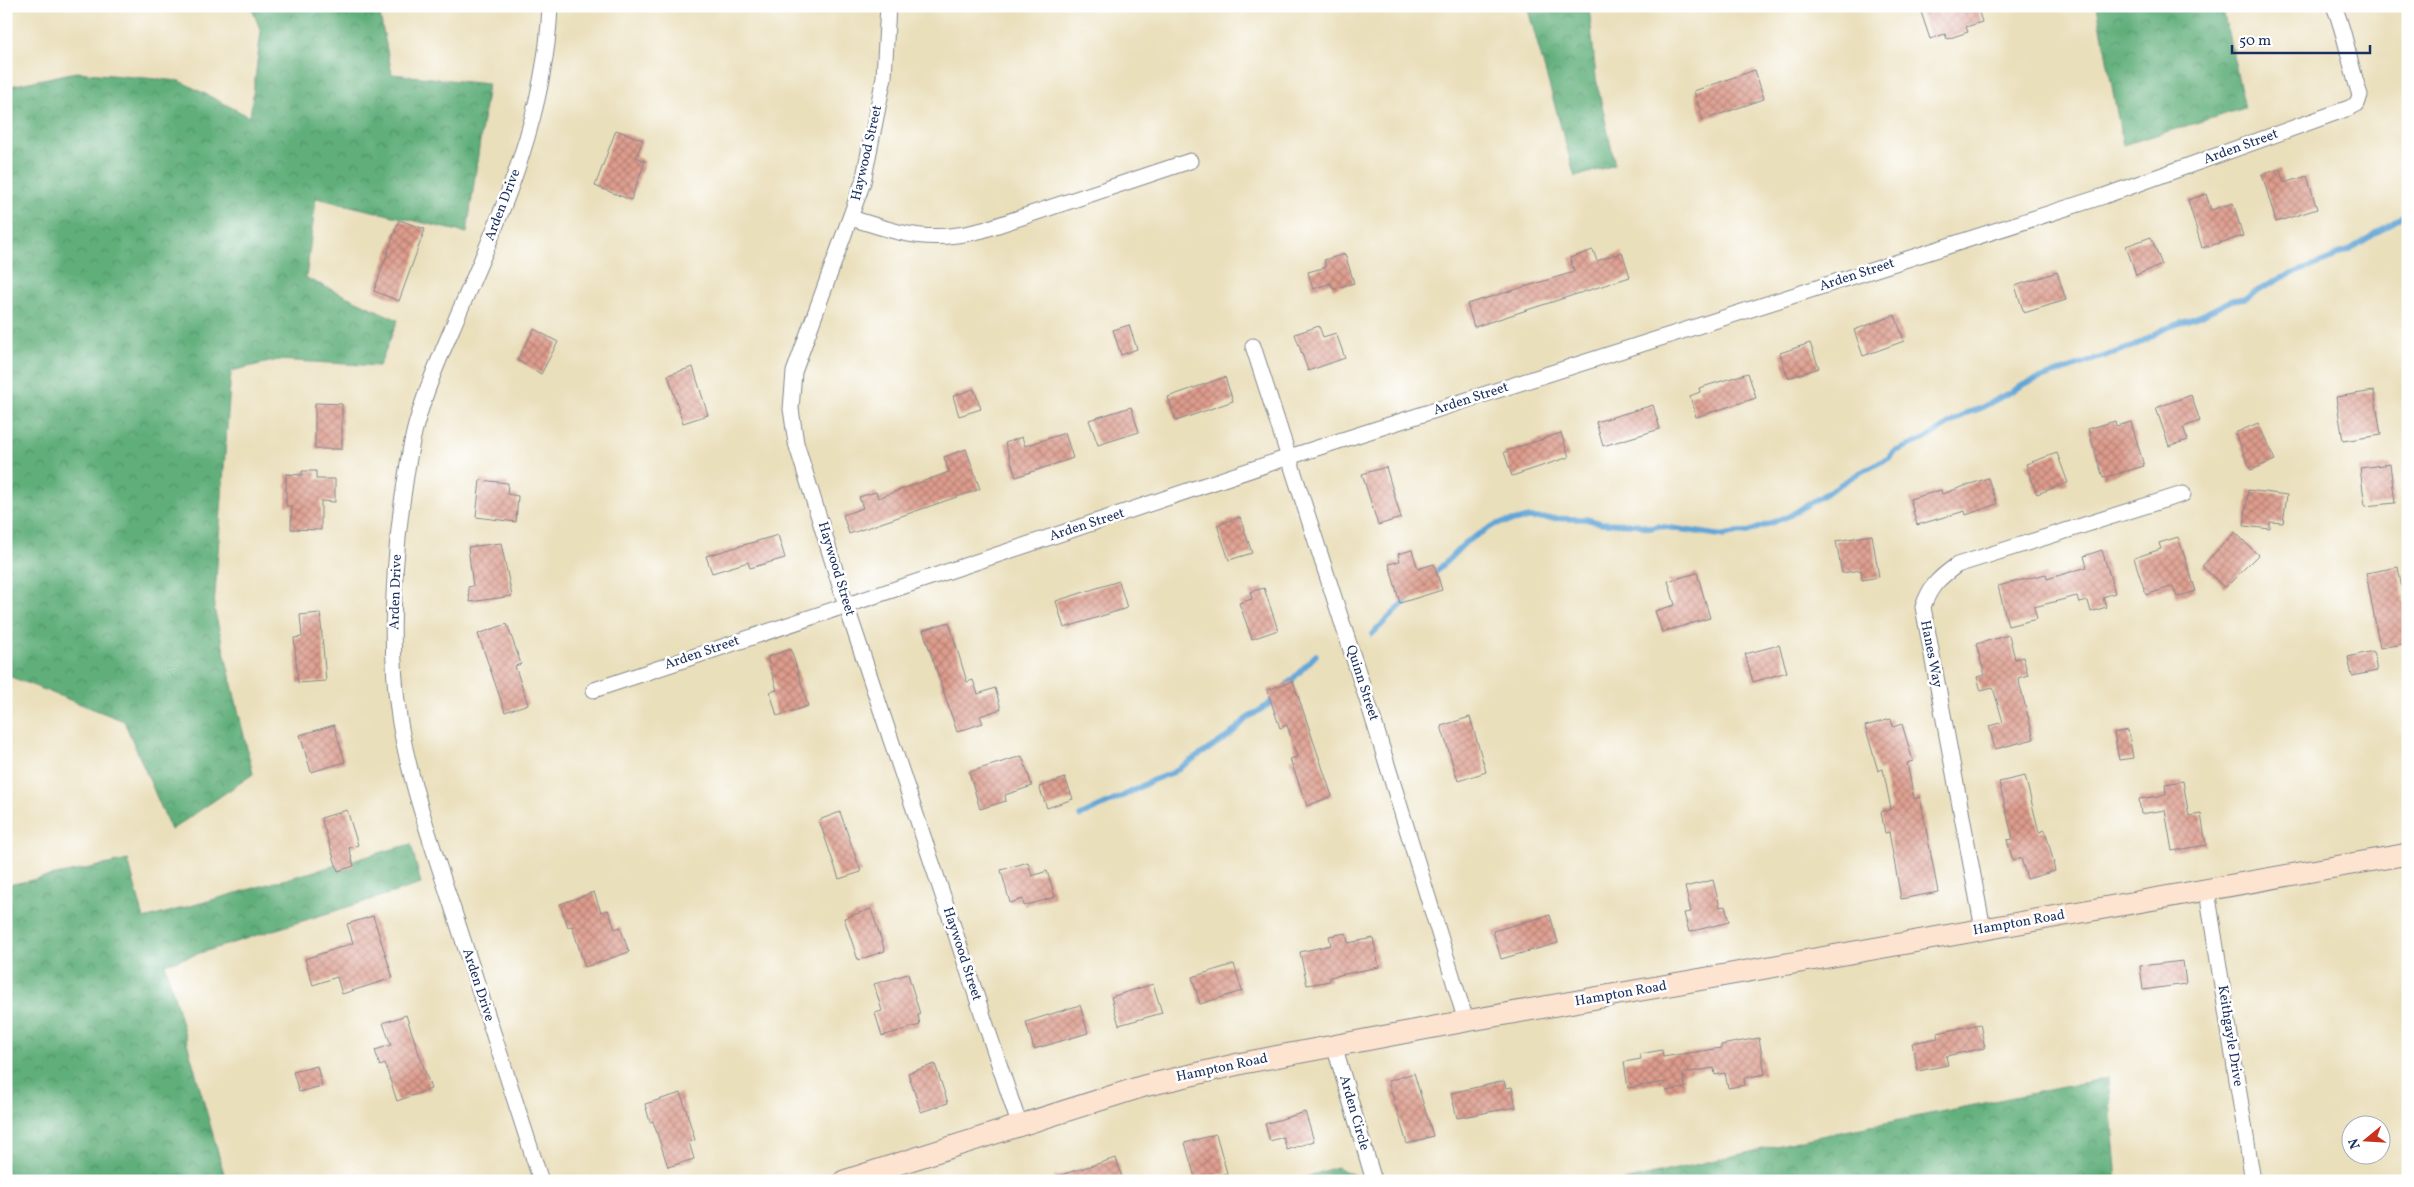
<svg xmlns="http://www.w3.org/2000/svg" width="2414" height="1187" viewBox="0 0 2414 1187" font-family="Vollkorn,serif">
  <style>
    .forest { fill: url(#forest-crowns); stroke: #3e6f6c }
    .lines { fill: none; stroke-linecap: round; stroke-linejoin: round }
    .stream { stroke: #61a5d6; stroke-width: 5.5 }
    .building { fill: url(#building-cross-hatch) }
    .street-casing { stroke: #82878c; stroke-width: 17 }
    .secondary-casing { stroke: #82878c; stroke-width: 23 }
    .street { stroke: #fff; stroke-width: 15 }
    .secondary { stroke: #fde4d1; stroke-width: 21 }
    .labels { text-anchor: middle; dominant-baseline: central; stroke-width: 5; stroke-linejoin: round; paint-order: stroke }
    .street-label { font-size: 14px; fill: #1b2f5e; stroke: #fff }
  </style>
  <defs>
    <pattern id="forest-crowns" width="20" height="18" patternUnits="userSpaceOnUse" patternTransform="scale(1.25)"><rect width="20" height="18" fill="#60af7a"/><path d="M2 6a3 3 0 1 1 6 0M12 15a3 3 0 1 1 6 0" fill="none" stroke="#4e8f67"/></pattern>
    <pattern id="building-cross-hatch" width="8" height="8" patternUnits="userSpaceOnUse" patternTransform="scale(1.25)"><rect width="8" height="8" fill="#de9c8c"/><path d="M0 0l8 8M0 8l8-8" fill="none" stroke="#b38076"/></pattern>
  </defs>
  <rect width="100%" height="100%" fill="#fff"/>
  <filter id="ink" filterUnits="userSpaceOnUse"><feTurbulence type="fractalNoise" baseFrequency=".02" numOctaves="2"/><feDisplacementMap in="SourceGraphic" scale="10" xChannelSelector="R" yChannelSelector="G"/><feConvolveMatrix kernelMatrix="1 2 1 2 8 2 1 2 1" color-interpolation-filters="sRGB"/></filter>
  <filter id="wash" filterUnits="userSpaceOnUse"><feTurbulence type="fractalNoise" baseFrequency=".0096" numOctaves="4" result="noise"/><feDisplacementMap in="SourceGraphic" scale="20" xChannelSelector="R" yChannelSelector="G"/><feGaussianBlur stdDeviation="1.12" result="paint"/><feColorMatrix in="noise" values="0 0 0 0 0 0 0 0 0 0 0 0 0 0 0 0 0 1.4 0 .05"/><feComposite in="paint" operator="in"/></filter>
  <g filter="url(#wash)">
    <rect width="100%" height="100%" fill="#eadfbb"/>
    <!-- forest -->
    <g class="forest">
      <polygon points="251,6 378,6 392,74 488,84 467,233 316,198 306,278 398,320 379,366 278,360 231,371 214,608 253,774 171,830 124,721 6,675 6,87 76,72 180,81 250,117 261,32"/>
      <polygon points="1527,6 1589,6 1596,78 1615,165 1575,177"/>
      <polygon points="2097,6 2222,6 2245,108 2123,145"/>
      <polygon points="411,844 421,884 165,964 226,1181 6,1181 6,881 8,885 128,860 144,919"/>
      <polygon points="2108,1078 2117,1181 1624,1181 1811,1138"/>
      <polygon points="1336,1167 1368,1181 1295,1181"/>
    </g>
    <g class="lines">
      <!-- stream -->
      <g class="stream">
        <polyline points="1431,577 1466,542 1496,524 1529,518 1586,519 1601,523 1636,524 1651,528 1658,526 1725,536 1737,532 1745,533 1789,516 1859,473 1889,458 1894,452 1925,439 1966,413 1979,409 2027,383 2134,346 2164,329 2202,315 2232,300 2245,298 2281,278 2331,259 2337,254 2349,250 2408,213"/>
        <polyline points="1372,634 1410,597"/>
        <polyline points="1285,687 1316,655"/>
        <polyline points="1080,816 1123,796 1153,780 1172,773 1230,735 1246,719 1268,705 1275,697"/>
      </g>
    </g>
    <g id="blocks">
      <!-- building -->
      <g class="building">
        <polygon points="1919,6 1977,6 1982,22 1966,27 1968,32 1947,39 1945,34 1930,39"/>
        <polygon points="1755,70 1764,99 1703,120 1694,91"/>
        <polygon points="616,130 643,140 636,157 645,161 631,200 595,186"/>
        <polygon points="2280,169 2284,183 2307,176 2317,209 2276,222 2262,174"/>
        <polygon points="2206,194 2211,210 2233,203 2243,236 2202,248 2188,200"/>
        <polygon points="399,220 425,229 399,301 374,291"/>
        <polygon points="2151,237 2162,265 2136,275 2126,246"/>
        <polygon points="1593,250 1597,261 1622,252 1630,277 1474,327 1467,304 1574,272 1570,258"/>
        <polygon points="1345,254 1354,283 1333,289 1331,283 1313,289 1308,272 1326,267 1324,260"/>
        <polygon points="2057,272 2066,300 2024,313 2015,286"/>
        <polygon points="1895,315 1904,341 1863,356 1854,330"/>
        <polygon points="1129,325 1137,349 1121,355 1113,330"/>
        <polygon points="1319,326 1323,337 1336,333 1345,358 1308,371 1295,334"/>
        <polygon points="534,329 558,342 541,374 517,360"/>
        <polygon points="1810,343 1819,368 1788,378 1780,353"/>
        <polygon points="693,367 708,415 683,423 668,375"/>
        <polygon points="1748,373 1756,398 1696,417 1690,396 1700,392 1699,388"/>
        <polygon points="1225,377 1233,401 1176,421 1168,397"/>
        <polygon points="974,389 981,409 959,416 953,396"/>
        <polygon points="2374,391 2381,435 2343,441 2336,397"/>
        <polygon points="2191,395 2200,421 2183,427 2188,440 2169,446 2156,408"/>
        <polygon points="315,403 342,404 342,449 315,449"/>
        <polygon points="1653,405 1660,429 1603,446 1596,422"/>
        <polygon points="1131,407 1139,432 1098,445 1089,420"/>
        <polygon points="2115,421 2116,426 2131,422 2144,466 2103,478 2088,429"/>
        <polygon points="2258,423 2275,460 2251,470 2235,433"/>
        <polygon points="1065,433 1073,458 1016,477 1005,443 1022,437 1025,446"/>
        <polygon points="1561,433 1569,457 1512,476 1504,452"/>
        <polygon points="966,449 980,489 849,534 843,515 863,508 859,497 876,492 878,498 949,472 944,457"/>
        <polygon points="2057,453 2068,483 2037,494 2026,464"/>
        <polygon points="2390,464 2395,503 2365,506 2360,468"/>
        <polygon points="1386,467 1401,518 1378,525 1362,474"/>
        <polygon points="302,471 316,471 316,479 335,479 335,502 321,501 321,530 291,529 292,506 286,506 286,474 302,475"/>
        <polygon points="1988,478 1997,504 1966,515 1965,511 1917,525 1910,499 1941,490 1942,494"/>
        <polygon points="480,480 508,483 507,494 518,496 516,522 476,517"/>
        <polygon points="2248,490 2287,495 2283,523 2270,522 2270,529 2244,526"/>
        <polygon points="1240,517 1252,553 1229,560 1217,525"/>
        <polygon points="2235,532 2258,555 2225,588 2202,566"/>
        <polygon points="778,535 785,558 750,568 748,562 712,573 706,556"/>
        <polygon points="1872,535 1879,577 1862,580 1861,570 1842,573 1836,541"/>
        <polygon points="2178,537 2196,591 2177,597 2173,586 2146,595 2134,558 2161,549 2159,543"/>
        <polygon points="501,543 512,596 470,602 468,587 473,586 468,547"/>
        <polygon points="1412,550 1418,569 1434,564 1442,590 1400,603 1389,564 1400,561 1398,554"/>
        <polygon points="2102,550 2115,593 2103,597 2106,607 2091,612 2088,601 2079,603 2077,596 2034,607 2037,619 2008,626 1998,586 2046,574 2047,579 2087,567 2084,556"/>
        <polygon points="2398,567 2408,623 2408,643 2380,648 2366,573"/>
        <polygon points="1697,573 1710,618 1662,632 1655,611 1675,605 1668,581"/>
        <polygon points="1119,581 1127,608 1064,628 1056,601"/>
        <polygon points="1264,588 1278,630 1252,639 1239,603 1252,599 1250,592"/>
        <polygon points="320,613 326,681 298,683 294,638 302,637 300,615"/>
        <polygon points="949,622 967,682 973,680 978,694 995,688 1001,709 980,716 983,723 957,732 923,630"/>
        <polygon points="507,624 521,664 515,666 528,704 505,712 478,634"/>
        <polygon points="2009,635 2015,659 2023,657 2028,675 2018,678 2034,739 1995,749 1989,726 2003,722 1993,688 1981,691 1977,677 1985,675 1976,644"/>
        <polygon points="1779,645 1787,672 1753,682 1745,654"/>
        <polygon points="791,649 808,706 777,716 770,692 777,690 767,657"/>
        <polygon points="2373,651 2377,671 2352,676 2348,657"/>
        <polygon points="1293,681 1332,796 1307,806 1290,759 1297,757 1287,725 1280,728 1267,690"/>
        <polygon points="1470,717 1486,772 1458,781 1441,726"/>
        <polygon points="1891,719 1893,727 1902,724 1913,761 1907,763 1914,799 1920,797 1938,892 1901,899 1889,832 1885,833 1881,812 1891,809 1883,769 1878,771 1865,726"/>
        <polygon points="334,725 345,762 311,772 300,735"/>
        <polygon points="2128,730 2133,758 2119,760 2114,733"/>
        <polygon points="1022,756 1032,786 1005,795 1006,801 980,809 969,772"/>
        <polygon points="2025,776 2039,832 2045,830 2054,863 2053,863 2055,871 2027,879 2021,858 2013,861 2007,840 2013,839 1999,782"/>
        <polygon points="1065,778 1073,799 1047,808 1039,787"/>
        <polygon points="2183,781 2189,816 2201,814 2206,845 2172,851 2165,810 2141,814 2139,799 2166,795 2165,784"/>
        <polygon points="347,810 358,845 349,848 354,866 338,871 321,818"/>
        <polygon points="840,812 861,872 839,879 819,820"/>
        <polygon points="1028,862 1032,876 1047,871 1055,897 1024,906 1023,899 1010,903 1001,870"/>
        <polygon points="1713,880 1720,907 1725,906 1729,922 1689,932 1684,913 1691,912 1685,887"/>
        <polygon points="594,892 601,912 608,910 615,929 620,927 629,952 585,967 572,926 568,927 560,904"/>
        <polygon points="871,909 885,951 858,960 844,918"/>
        <polygon points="1550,915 1558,943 1501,959 1493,931"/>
        <polygon points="373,916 393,978 342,994 337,977 313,985 305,959 353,943 347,924"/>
        <polygon points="1346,933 1348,943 1373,938 1379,967 1330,977 1330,981 1307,985 1300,952 1331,945 1329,936"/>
        <polygon points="2183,961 2186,984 2143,990 2140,966"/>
        <polygon points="1234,964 1242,991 1200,1004 1192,977"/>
        <polygon points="908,974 920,1014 918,1015 920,1025 882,1036 875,1013 882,1011 874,984"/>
        <polygon points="1153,984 1162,1013 1119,1025 1111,997"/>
        <polygon points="1080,1005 1088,1033 1034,1049 1026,1022"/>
        <polygon points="406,1015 431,1089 397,1101 385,1064 380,1066 375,1050 391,1045 383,1023"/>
        <polygon points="1980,1024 1985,1048 1946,1056 1948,1065 1918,1071 1912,1043 1938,1038 1937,1033"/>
        <polygon points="1759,1038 1765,1074 1744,1078 1745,1085 1728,1088 1725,1073 1715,1075 1714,1068 1683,1073 1685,1088 1666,1091 1665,1082 1628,1088 1624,1062 1641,1059 1640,1054 1662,1050 1663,1057 1721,1048 1721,1045"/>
        <polygon points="935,1064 948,1103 921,1112 908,1073"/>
        <polygon points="317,1066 322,1086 299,1092 293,1072"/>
        <polygon points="1414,1073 1433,1136 1407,1144 1388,1081"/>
        <polygon points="1504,1081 1506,1088 1512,1087 1516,1107 1457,1118 1451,1093"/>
        <polygon points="681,1093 695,1140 689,1142 694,1159 668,1167 653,1121 650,1122 645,1104"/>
        <polygon points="1305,1112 1314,1141 1287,1150 1283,1137 1270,1141 1265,1124"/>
        <polygon points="1216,1134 1227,1173 1196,1181 1185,1143"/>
        <polygon points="1116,1158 1123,1181 1054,1181 1054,1177"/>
      </g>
    </g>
  </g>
  <g filter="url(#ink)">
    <use href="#blocks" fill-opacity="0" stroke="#82878c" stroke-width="1"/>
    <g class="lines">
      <defs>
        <g id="street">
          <polyline points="888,6 884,77 863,182 794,372 791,409 796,443 846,605 1019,1124"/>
          <path d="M851 218C902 234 929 244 983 230L1190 161"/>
          <polyline points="1253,346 1370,709 1466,1021"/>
          <path d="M594 690 1289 457 2104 196 2349 108 2357 104 2360 95C2350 66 2346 35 2334 6"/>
          <polyline points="2207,891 2253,1181"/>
          <path d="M1983 929 1923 607C1930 586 1939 578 1957 565L2183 494"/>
          <polyline points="1334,1045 1374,1181"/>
          <path d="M541 1181C512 1091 483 1002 454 912 434 851 409 780 399 717 389 648 393 573 402 503 406 477 409 450 416 425 427 385 444 348 460 310 502 213 546 114 550 6"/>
        </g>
        <polyline id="secondary" points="844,1181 1144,1086 1243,1063 1466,1021 2408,854"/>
      </defs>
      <!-- street casing -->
      <use href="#street" class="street-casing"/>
      <!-- secondary casing -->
      <use href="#secondary" class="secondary-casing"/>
      <!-- street -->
      <use href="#street" class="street"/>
      <!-- secondary -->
      <use href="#secondary" class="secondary"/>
    </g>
  </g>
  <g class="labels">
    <!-- street labels -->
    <g class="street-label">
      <text transform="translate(2241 147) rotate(-20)">Arden Street</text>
      <text transform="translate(867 153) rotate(-77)">Haywood Street</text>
      <text transform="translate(503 205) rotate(-69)">Arden Drive</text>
      <text transform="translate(1857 275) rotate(-18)">Arden Street</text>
      <text transform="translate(1471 399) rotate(-18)">Arden Street</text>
      <text transform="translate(1087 525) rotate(-18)">Arden Street</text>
      <text transform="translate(836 569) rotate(73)">Haywood Street</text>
      <text transform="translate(396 592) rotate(-88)">Arden Drive</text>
      <text transform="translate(702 653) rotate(-19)">Arden Street</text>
      <text transform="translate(1931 654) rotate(79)">Hanes Way</text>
      <text transform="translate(1362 683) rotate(72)">Quinn Street</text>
      <text transform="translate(2019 923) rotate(-10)">Hampton Road</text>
      <text transform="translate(962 954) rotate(72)">Haywood Street</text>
      <text transform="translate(478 985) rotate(72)">Arden Drive</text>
      <text transform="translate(1621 994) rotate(-10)">Hampton Road</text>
      <text transform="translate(2230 1036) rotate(81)">Keithgayle Drive</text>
      <text transform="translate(1222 1068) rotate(-12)">Hampton Road</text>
      <text transform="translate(1354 1113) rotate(74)">Arden Circle</text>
    </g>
  </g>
  <!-- margin -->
  <rect width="2414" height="1187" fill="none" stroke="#fff" stroke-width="25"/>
  <!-- north arrow -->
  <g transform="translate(2366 1140) rotate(252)"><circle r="24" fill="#ffffff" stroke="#a4acbf"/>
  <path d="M0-4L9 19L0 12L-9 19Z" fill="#c8321e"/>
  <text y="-8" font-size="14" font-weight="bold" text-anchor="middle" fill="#1b2f5e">N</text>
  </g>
  <!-- scale -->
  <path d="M2232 45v8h138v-8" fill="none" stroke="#1b2f5e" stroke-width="2.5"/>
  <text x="2239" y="45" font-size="15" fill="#1b2f5e" stroke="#ffffff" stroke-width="4" paint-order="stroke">50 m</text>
</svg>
